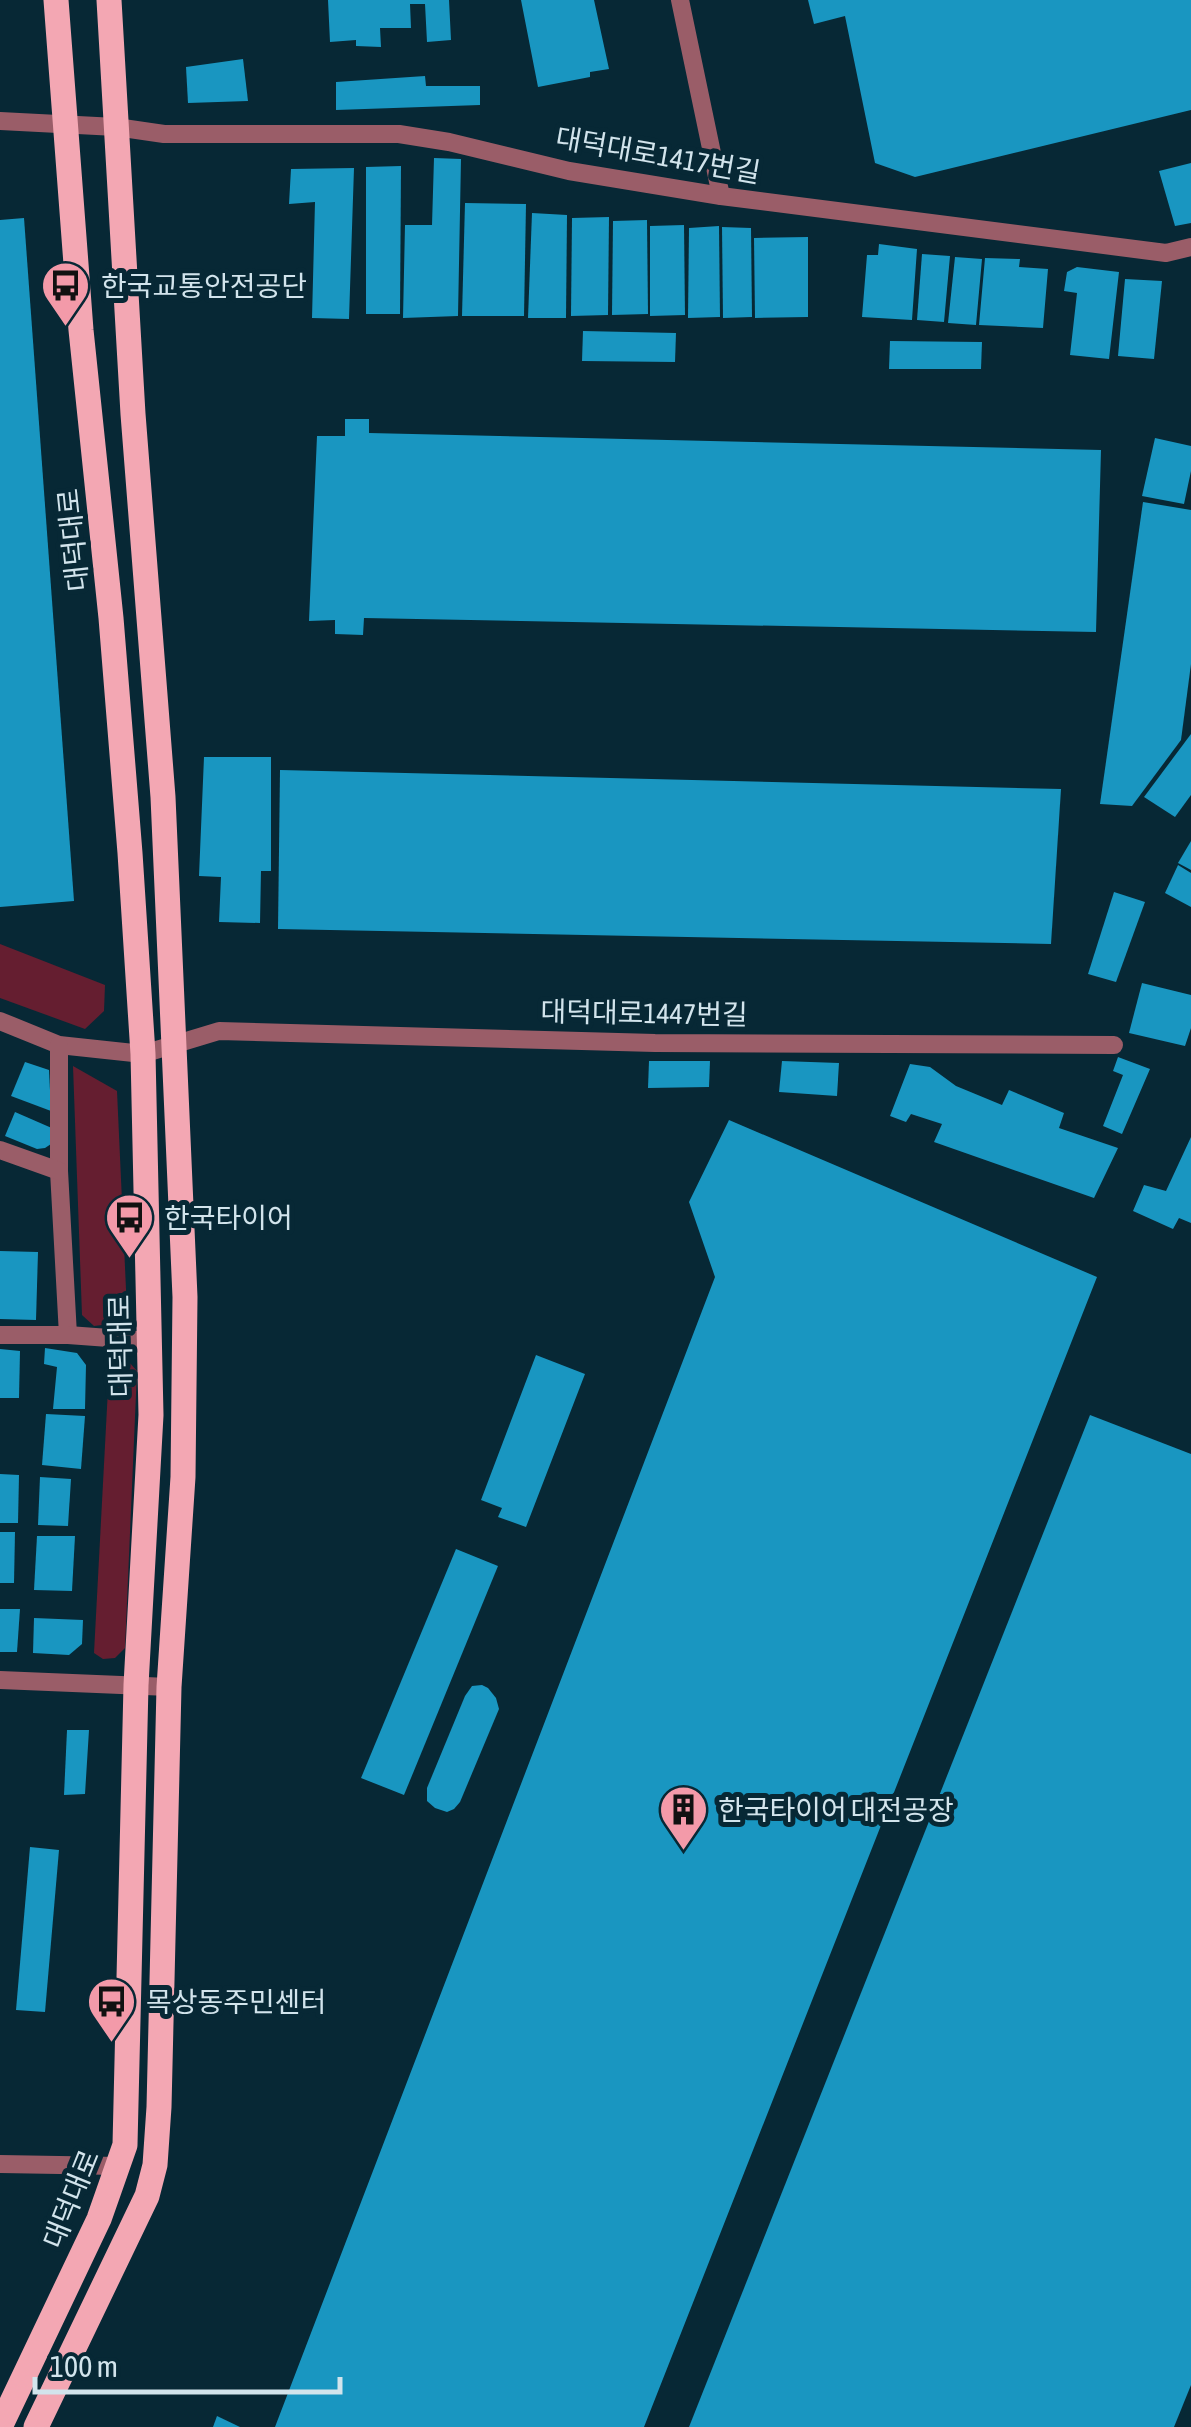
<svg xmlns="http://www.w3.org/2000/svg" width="1191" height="2427" viewBox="0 0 1191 2427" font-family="'Asap Condensed','Noto Sans KR',sans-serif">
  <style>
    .green { fill: #651e30 }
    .building { fill: #1996c1 }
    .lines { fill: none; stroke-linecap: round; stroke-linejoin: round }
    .street { stroke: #9a5d68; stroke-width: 18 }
    .primary { stroke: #f3a7b3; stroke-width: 25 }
    .labels { text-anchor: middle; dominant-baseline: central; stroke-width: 10; stroke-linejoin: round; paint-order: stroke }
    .street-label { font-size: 28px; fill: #d2e4ec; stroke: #072835 }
    .poi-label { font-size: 28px; fill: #d2e4ec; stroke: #072835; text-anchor: start }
  </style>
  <rect width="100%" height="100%" fill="#072835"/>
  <!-- green -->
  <g class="green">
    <polygon points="0,944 105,985 104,1011 85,1029 0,998"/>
    <polygon points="73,1066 117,1091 127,1311 119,1323 94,1326 82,1315"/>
    <polygon points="120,1361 129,1362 137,1371 125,1648 115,1658 103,1659 94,1653 109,1370"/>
  </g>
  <!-- building -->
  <g class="building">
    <polygon points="328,0 449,0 451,40 427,42 425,4 410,4 411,28 380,28 381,47 356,46 356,40 330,42"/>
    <polygon points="521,0 594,0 609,69 590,72 590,77 538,87"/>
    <polygon points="808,0 1191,0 1191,110 915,177 875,163 845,16 814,24"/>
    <polygon points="243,59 248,101 188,103 186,67"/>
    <polygon points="425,76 426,86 480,86 480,105 336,110 336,82"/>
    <polygon points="434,158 461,159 458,316 403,318 405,225 432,225"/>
    <polygon points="1191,163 1191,223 1175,226 1159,171"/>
    <polygon points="401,166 400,314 366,314 366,167"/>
    <polygon points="354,168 349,319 312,318 315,202 289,204 291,169"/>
    <polygon points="465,203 526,204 524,316 462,316"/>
    <polygon points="532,213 567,215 566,318 528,318"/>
    <polygon points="609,217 608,315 571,316 572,218"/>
    <polygon points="24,218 74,901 0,907 0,220"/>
    <polygon points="647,220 648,314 612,315 613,221"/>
    <polygon points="684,225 685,315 650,316 650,226"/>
    <polygon points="719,226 720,317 688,318 689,228"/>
    <polygon points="722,227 751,228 752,317 723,318"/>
    <polygon points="808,237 808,317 755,318 754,238"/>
    <polygon points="879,244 917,249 912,320 862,317 867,255 878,255"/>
    <polygon points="922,254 950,256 944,322 917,320"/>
    <polygon points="955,257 982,259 976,325 948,323"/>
    <polygon points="985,258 1020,259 1019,267 1048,269 1043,328 979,325"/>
    <polygon points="1077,267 1119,272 1109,359 1070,355 1077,293 1064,291 1067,272"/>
    <polygon points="1125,279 1162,281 1154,359 1118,356"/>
    <polygon points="583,331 676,333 675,362 582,361"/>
    <polygon points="890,341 982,342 981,369 889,369"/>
    <polygon points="345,419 369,419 369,433 1101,450 1096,632 364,618 363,635 335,634 335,620 309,621 317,436 345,436"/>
    <polygon points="1155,438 1191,446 1191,471 1184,504 1142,496"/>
    <polygon points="1143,502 1191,510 1191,664 1181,740 1132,806 1100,804"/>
    <polygon points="1191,734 1191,795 1175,817 1144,797"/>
    <polygon points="204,757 271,757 271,871 261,871 260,923 219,922 221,877 199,876"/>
    <polygon points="280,770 1061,789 1051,944 278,929"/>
    <polygon points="1191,841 1191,870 1178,863"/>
    <polygon points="1178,865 1191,873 1191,907 1165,893"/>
    <polygon points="1114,892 1145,902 1116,982 1088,974"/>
    <polygon points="1142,983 1191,995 1191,1028 1185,1046 1129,1033"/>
    <polygon points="1118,1057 1150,1069 1122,1134 1103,1126 1123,1075 1113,1071"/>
    <polygon points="649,1061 710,1061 709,1087 648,1088"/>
    <polygon points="782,1061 839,1063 837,1096 779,1092"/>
    <polygon points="25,1062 49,1070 51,1111 11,1096"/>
    <polygon points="910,1064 930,1067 956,1086 1002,1105 1009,1090 1064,1113 1059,1128 1118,1148 1094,1198 934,1142 942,1124 911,1114 906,1122 890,1116"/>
    <polygon points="15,1112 54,1129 54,1142 45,1148 37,1149 5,1136"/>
    <polygon points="729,1120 1097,1277 644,2427 275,2427 715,1277 689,1202"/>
    <polygon points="1191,1137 1191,1223 1179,1218 1173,1229 1133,1211 1144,1185 1166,1191"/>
    <polygon points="0,1251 38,1252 36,1320 0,1319"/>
    <polygon points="45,1348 77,1353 86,1365 85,1409 53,1409 57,1367 44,1364"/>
    <polygon points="0,1349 20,1351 19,1398 0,1398"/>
    <polygon points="536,1355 585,1374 526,1527 498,1517 502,1508 481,1500"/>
    <polygon points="46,1414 85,1416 81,1469 42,1465"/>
    <polygon points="1090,1415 1191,1454 1191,2385 1174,2427 689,2427"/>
    <polygon points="0,1474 19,1475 18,1523 0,1523"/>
    <polygon points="40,1477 71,1479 68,1526 38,1525"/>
    <polygon points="0,1532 15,1532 14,1583 0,1583"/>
    <polygon points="37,1536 75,1536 72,1591 34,1590"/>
    <polygon points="456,1549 498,1566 404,1795 361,1778"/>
    <polygon points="0,1609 20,1609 17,1652 0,1652"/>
    <polygon points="34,1618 83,1620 82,1644 69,1655 33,1653"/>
    <polygon points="482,1685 488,1688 496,1698 499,1709 460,1802 454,1809 447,1812 435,1808 427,1801 427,1788 465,1696 472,1686"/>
    <polygon points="67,1730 89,1730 85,1794 64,1795"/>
    <polygon points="30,1847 59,1850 45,2012 16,2010"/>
    <polygon points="217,2416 240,2427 213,2427"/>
  </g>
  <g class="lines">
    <!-- street -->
    <g class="street">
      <polyline points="680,0 721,196"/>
      <polyline points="0,121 116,127 164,134 399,134 449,142 569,171 721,196 1166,253 1191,247"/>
      <polyline points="0,1021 59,1045 143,1054 219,1031 655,1043 1114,1045"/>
      <polyline points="59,1045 59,1171 68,1335"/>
      <polyline points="0,1150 59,1171"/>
      <polyline points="0,1335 68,1335 150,1341"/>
      <polyline points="0,1680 169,1687"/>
      <polyline points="0,2164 119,2166"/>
    </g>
    <!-- primary -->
    <g class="primary">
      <polyline points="0,2427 99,2219 125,2145 136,1685 151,1415 143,1054 130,853 111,618 81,330 56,0"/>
      <polyline points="36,2427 147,2196 155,2165 159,2107 169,1687 183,1477 185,1297 163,797 133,414 109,0"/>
    </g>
  </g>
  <!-- icons -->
  <defs>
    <symbol id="bus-pin" viewBox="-11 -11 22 30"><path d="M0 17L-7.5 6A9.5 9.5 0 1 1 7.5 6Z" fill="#f39aa9" stroke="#072835"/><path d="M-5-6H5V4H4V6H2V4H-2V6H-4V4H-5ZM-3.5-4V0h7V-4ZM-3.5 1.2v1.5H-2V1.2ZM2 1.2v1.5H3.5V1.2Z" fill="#111"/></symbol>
    <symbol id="building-pin" viewBox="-11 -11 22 30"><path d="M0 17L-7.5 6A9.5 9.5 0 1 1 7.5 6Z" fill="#f39aa9" stroke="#072835"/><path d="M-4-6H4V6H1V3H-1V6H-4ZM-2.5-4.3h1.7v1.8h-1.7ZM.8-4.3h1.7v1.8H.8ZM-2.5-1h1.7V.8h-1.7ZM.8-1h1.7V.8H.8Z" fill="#111"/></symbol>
  </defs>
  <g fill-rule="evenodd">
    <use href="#bus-pin" x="38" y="258" width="55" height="75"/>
    <use href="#bus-pin" x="102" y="1190" width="55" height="75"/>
    <use href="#building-pin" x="656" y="1782" width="55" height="75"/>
    <use href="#bus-pin" x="84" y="1974" width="55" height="75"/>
  </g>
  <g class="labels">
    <!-- street labels -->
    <g class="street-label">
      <text transform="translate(658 155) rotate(10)">대덕대로1417번길</text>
      <text transform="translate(73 540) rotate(-96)">대덕대로</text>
      <text transform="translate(644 1013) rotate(1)">대덕대로1447번길</text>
      <text transform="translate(120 1346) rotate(-91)">대덕대로</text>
      <text transform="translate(71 2199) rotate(-68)">대덕대로</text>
    </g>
    <!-- poi labels -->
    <g class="poi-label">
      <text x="101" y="286">한국교통안전공단</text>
      <text x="164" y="1218">한국타이어</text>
      <text x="718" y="1810">한국타이어 대전공장</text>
      <text x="146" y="2002">목상동주민센터</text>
    </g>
  </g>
  <!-- scale -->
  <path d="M35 2377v15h305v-15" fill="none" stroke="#d2e4ec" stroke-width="5"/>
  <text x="50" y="2377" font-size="30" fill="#d2e4ec" stroke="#072835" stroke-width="8" paint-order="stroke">100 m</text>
</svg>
